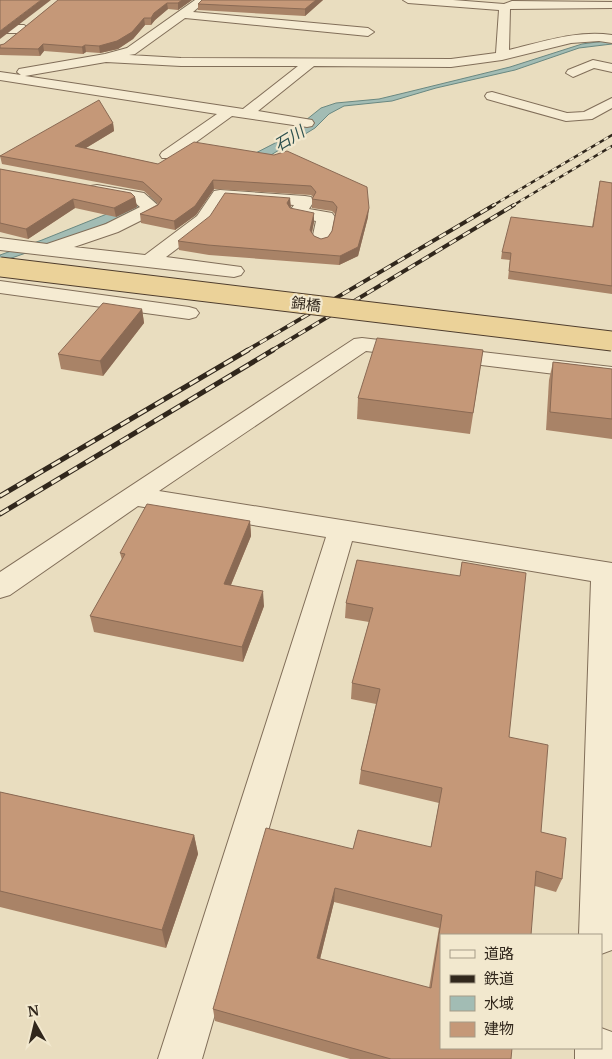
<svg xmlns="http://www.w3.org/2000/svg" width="612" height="1059" viewBox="0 0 612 1059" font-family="Merriweather,'Noto Sans JP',serif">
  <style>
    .water { fill: #a2bcb4; stroke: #6a8881 }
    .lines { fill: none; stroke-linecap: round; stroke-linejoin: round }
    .minor-casing { stroke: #816e59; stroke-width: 2 }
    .minor { fill: #f5ebd2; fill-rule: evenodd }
    .rail-far2-casing { stroke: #31271c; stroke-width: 2.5 }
    .rail-far1-casing { stroke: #31271c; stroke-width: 4 }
    .rail-casing { stroke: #31271c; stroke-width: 5 }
    .rail-far2 { stroke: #f2e8ce; stroke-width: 2; stroke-dasharray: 5; stroke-linecap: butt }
    .rail-far1 { stroke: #f2e8ce; stroke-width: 2.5; stroke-dasharray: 8; stroke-linecap: butt }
    .rail { stroke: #f2e8ce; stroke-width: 3; stroke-dasharray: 10; stroke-linecap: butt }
    .major-bridge-casing { stroke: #4f3d2d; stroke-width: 21; stroke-linecap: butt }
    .major-bridge { stroke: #ebd299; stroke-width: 19 }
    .wall { fill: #a98367; fill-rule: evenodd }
    .shaded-wall { fill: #8a6a54 }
    .building { fill: #c59878; stroke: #8a6a54; fill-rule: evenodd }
    .labels { text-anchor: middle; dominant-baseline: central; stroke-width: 4.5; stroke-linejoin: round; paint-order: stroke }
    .far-street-label { font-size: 15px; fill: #31271c; stroke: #f2e8ce }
    .far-water-label { font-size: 16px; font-style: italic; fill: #2d504e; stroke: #f2e8ce }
  </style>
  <rect width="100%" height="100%" fill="#e9ddbf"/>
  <!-- water -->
  <polygon class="water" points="612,40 612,44 579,48 515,70 436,88 392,101 344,106 329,114 315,128 266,158 78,235 0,262 0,255 42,240 244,159 281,140 321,108 336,103 379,99 404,93 510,67 582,44"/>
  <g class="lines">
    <defs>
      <g id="minor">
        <path d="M195 0H207L193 12 368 28 374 32 368 36 185 18 135 54 129 55 181 58 451 59 496 53 499 10 408 3 403 0H453L504 4 512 1 612 2V8L510 9 509 50C543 42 576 30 612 35V43L599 41 571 43 502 60 451 67 314 66 258 111 312 120 314 123 312 126 307 127 232 116 174 158H162L160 155 162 152 217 114 0 80V72L21 75 17 72 19 69 105 54 127 48ZM106 62 181 66H298L243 109 25 76Z"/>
        <polygon points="0,25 24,25 30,29 24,33 0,33"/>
        <polygon points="593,60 612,64 612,72 594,68 573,77 566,73 568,70"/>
        <polygon points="492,92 567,113 584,112 612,98 612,108 592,119 566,121 487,99 485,96 487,93"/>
        <polygon points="97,185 144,193 161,208 158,212 118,232 74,247 145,255 197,216 214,191 220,190 305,196 311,197 314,201 309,209 332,213 335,217 330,240 327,244 321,246 315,244 312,240 316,221 292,216 289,212 294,205 225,200 210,224 166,257 241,267 244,271 241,275 234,277 0,250 0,238 47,244 106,224 140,207 133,201 91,194 89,190 91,186"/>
        <polygon points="0,281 189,307 196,309 199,313 196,317 189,319 0,293"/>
        <polygon points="362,338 612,367 612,381 366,351 159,491 612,563 612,950 601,954 601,935 579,935 591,581 352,541 202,1059 158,1059 326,537 138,506 10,595 0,598 0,572 354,339"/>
        <polygon points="601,1028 612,1032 612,1059 575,1059 575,1048 601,1048"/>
      </g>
    </defs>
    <!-- minor casing -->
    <use href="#minor" class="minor-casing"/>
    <!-- minor -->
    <use href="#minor" class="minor"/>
    <defs>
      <g id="rail-far2">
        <polyline points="492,206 612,135"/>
        <polyline points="512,206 612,146"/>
      </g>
      <g id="rail-far1">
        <polyline points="246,351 494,205"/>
        <polyline points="271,351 514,205"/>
      </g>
      <g id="rail">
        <polyline points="0,496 248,350"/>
        <polyline points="0,514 273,350"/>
      </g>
    </defs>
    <!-- rail-far2 casing -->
    <use href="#rail-far2" class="rail-far2-casing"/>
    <!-- rail-far1 casing -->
    <use href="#rail-far1" class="rail-far1-casing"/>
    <!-- rail casing -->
    <use href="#rail" class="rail-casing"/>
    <!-- rail-far2 -->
    <use href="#rail-far2" class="rail-far2"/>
    <!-- rail-far1 -->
    <use href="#rail-far1" class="rail-far1"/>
    <!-- rail -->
    <use href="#rail" class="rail"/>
    <defs>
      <polyline id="major-bridge" points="0,267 612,341"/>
    </defs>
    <!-- major-bridge casing -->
    <use href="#major-bridge" class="major-bridge-casing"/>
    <!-- major-bridge -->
    <use href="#major-bridge" class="major-bridge"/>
  </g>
  <!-- wall -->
  <g class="wall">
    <polygon points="58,0 192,0 178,10 168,9 155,20 151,25 145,25 133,39 118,49 100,53 86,52 83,54 44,51 40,56 0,55 0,45 4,44"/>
    <polygon points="323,0 305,16 198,10 198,4"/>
    <polygon points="113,123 114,131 86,148 158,164 274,155 368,217 358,256 339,265 209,255 179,250 178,241 290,198 290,208 314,222 312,233 314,236 321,239 328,237 332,231 335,214 332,211 312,208 312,199 313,197 311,195 214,189 196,215 175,230 141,223 140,214 158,204 144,191 2,164 0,156"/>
    <polygon points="0,169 135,197 137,207 116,217 75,208 28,239 0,232"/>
    <polygon points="600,181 612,183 612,294 508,279 510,260 501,259 502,252 592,227"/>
    <polygon points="142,309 144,323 103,376 61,369 58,354"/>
    <polygon points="483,350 470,434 357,419 358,398"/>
    <polygon points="553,362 612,369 612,439 546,430 549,380"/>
    <polygon points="250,521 251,536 231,585 264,606 243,662 94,632 90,616 122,560 120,553"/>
    <path d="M357 560 509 737 541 832 562 879 556 892 535 886 441 935 511 1059H350L215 1021 213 1009 353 849 431 847 439 803 359 784 361 770 376 704 351 699 352 683 369 622 345 618 346 603ZM334 902 439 928 429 988 320 959Z"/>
    <polygon points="0,792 194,835 198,854 166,948 0,907"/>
  </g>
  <!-- shaded-wall -->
  <g class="shaded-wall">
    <polygon points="41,0 51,0 0,39 0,31"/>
    <polygon points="182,0 192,0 178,10 178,3"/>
    <polygon points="316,0 323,0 305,16 305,9"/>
    <polygon points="167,3 168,9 155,20 151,25 151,18 154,13"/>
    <polygon points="144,18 145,25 133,39 118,49 100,53 99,46"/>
    <polygon points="43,44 44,51 40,56 38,49"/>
    <polygon points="85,45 86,52 83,54 82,47"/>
    <polygon points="113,123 114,131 76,154 75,146"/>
    <polygon points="213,180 214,189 196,215 175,230 174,221"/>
    <polygon points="135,197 137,207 116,217 114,208"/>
    <polygon points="290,198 291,207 287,212 287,203"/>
    <polygon points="73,199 75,208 28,239 26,229"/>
    <polygon points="369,208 368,217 358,256 339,265 340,256"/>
    <polygon points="314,213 314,222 310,240 310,230"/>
    <polygon points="142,309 144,323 103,376 100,361"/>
    <polygon points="250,521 251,536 225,599 224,584"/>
    <polygon points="263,591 264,606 243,662 242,647"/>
    <polygon points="194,835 198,854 166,948 162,930"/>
    <polygon points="335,888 334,902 317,971 317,958"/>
  </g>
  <!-- building -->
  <g class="building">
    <polygon points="0,0 41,0 0,31"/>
    <polygon points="58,0 182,0 178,3 167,3 154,13 151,18 144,18 132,32 117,41 99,46 85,45 82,47 43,44 38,49 0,48 0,45 4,44"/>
    <polygon points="202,0 316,0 305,9 198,4"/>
    <polygon points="99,100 113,123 75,146 158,164 194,142 274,155 287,151 367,187 369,208 358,247 340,256 208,245 178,241 210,216 225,193 290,198 287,203 290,208 314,213 310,230 314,236 321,239 328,237 332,231 337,207 333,202 312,199 316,192 311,186 213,180 195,206 174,221 140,214 158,205 162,199 143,182 0,156"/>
    <polygon points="0,169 131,193 135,197 114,208 73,199 26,229 0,223"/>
    <polygon points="600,181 612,183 612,286 509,271 511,253 502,252 511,217 593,227"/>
    <polygon points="103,303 142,309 100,361 58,354"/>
    <polygon points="377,338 483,350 473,413 358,398"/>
    <polygon points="553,362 612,369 612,419 550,412"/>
    <polygon points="147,504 250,521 224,584 263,591 242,647 90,616 125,554 120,553"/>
    <path d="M357 560 460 576 462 562 526 573 509 737 548 745 541 832 566 838 562 879 536 871 531 935H441V1048H512L511 1059H391L213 1009 266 828 353 849 358 830 431 847 442 788 361 770 380 689 352 683 373 608 346 603ZM335 888 442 915 431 988 317 958Z"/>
    <polygon points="0,792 194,835 162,930 0,891"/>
  </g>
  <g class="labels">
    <!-- far-street labels -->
    <g class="far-street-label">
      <text transform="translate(306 304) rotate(7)">錦橋</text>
    </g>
    <!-- far-water labels -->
    <g class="far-water-label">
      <text transform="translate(289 138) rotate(-31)">石川</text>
    </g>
  </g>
  <!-- legend -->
  <rect x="440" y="934" width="162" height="115" fill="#f2e8ce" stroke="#a59b87"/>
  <rect x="450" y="950" width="25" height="8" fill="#f5ebd2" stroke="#a59b87"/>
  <text x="484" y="959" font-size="15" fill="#31271c">道路</text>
  <rect x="450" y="975" width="25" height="8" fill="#31271c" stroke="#a59b87"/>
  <text x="484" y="984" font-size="15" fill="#31271c">鉄道</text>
  <rect x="450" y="996" width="25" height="15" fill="#a2bcb4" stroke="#a59b87"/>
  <text x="484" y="1009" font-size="15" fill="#31271c">水域</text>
  <rect x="450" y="1022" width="25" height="15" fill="#c59878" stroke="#a59b87"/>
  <text x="484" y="1034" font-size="15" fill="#31271c">建物</text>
  <!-- north arrow -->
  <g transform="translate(35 1024) rotate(352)" stroke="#f2e8ce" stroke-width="4" paint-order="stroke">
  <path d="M0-4L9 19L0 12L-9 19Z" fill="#31271c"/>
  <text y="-8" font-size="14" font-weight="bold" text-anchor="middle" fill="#31271c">N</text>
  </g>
</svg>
